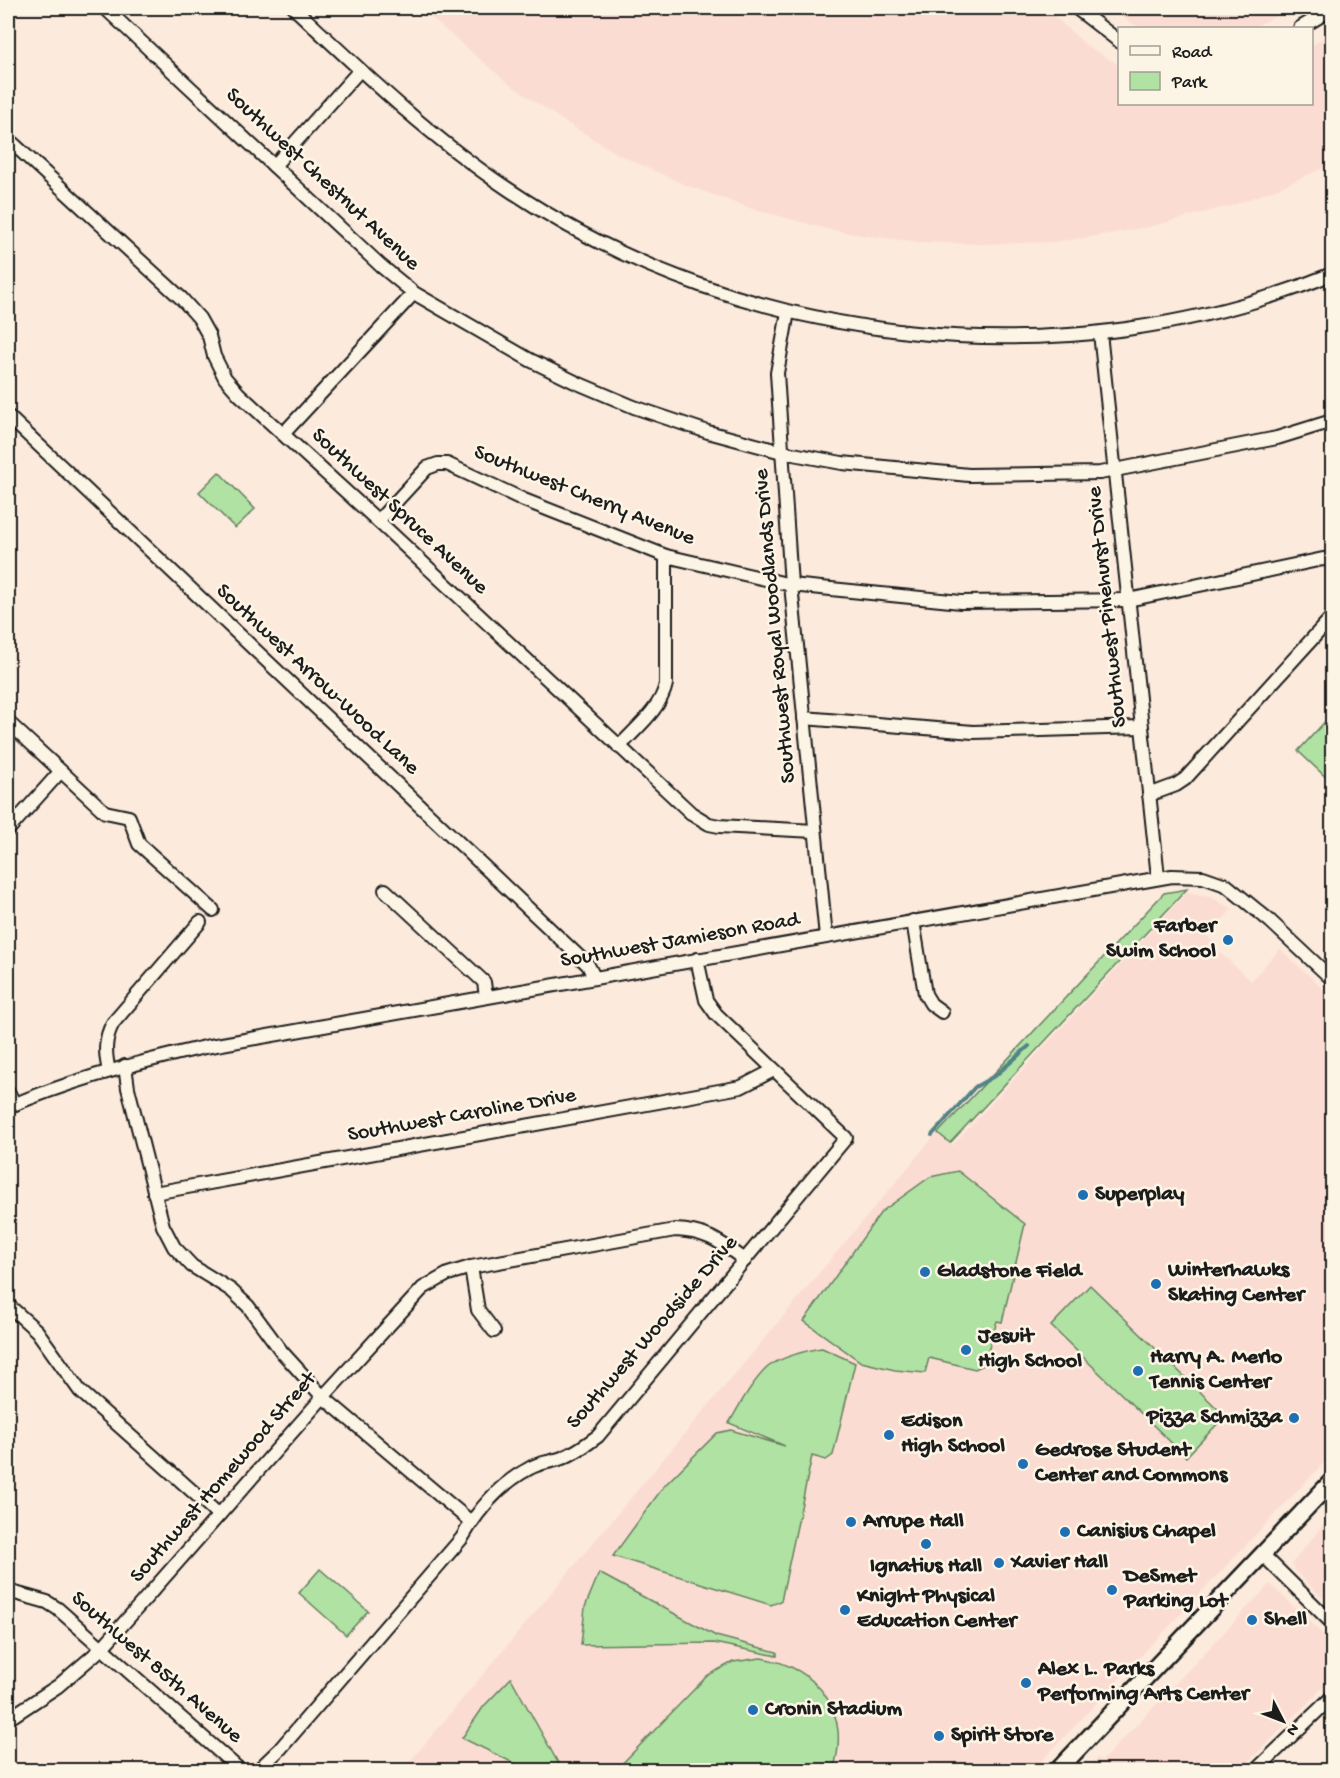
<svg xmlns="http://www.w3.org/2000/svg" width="1340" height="1778" viewBox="0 0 1340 1778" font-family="'Gochi Hand',sans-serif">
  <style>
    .built { fill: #fbdcd2 }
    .green { fill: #afe2a3; stroke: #667f60; stroke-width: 1.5 }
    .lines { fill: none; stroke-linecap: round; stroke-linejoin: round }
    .stream { stroke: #528386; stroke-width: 4 }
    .minor-casing { stroke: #1c1c1c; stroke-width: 16 }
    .major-casing { stroke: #1c1c1c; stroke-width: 20 }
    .minor { stroke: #fcf5e5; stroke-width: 12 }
    .major { stroke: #fcf5e5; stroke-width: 15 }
    .poi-dot { fill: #1f6fb2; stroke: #fcf5e5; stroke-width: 2 }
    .labels { text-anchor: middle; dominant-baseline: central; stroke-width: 5; stroke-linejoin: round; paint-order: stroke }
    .street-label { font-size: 22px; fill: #1c1c1c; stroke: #fcf5e5 }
    .poi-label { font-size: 22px; font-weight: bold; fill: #1c1c1c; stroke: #fcf5e5; text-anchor: start }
  </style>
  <rect width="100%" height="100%" fill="#fceadc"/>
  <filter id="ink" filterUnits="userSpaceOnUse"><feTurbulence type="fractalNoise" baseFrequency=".0167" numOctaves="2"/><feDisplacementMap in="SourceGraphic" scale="12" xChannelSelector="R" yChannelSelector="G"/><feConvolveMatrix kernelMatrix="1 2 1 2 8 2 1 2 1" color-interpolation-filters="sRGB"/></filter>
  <g filter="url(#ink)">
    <!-- built -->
    <g class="built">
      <polygon points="420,8 1045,8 1087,46 1119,65 1120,104 1312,104 1312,45 1332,33 1332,164 1281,187 1233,205 1148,227 1090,237 1053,242 982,244 919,242 861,235 827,229 753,209 683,184 620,155 565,122 508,83"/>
      <polygon points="1107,8 1293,8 1252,28 1140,28"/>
      <polygon points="1187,892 1211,897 1232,909 1207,936 1218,946 1216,949 1251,981 1280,949 1332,997 1332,1454 1033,1770 403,1770 936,1134 938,1132 953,1145"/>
      <polygon points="1332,1514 1332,1607 1295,1571 1292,1563"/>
      <polygon points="1270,1584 1332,1643 1332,1679 1240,1770 1085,1770 1098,1758 1102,1761"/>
    </g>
    <!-- green -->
    <g class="green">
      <polygon points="219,472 255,509 235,528 199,492"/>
      <polygon points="1332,714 1332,783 1298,751"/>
      <polygon points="1187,889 950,1143 938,1133 1164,893"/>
      <polygon points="958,1171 1025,1224 1002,1322 997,1321 984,1365 975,1369 929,1358 925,1373 895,1370 861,1362 804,1321 881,1212 930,1177"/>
      <polygon points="1090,1285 1225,1416 1186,1457 1051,1326"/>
      <path d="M822 1348 855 1363 833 1455 826 1460 812 1456 781 1601 771 1605 613 1556 664 1486 717 1433 731 1430 785 1446 729 1423C739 1406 753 1380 768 1367 778 1358 808 1350 822 1348Z"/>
      <polygon points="320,1569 368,1611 346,1635 299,1593"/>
      <polygon points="599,1573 716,1636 777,1652 777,1656 714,1643 581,1645 585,1607"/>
      <path d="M761 1658C819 1667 852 1714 833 1770H616L708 1675 733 1662Z"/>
      <polygon points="511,1678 562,1770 528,1770 462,1738 484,1706"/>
    </g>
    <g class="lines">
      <!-- stream -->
      <polyline class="stream" points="932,1135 975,1087 996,1075 1029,1046"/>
      <defs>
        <g id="minor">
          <polyline points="105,8 381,266 414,293 530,360 575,382 634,407 708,432 782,452 842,463 969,475 1100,473 1277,438 1332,421"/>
          <path d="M294 8C362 72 430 137 508 189 747 349 1067 383 1332 274"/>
          <polyline points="1076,8 1120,42"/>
          <polyline points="1300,28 1332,9"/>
          <polyline points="8,139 182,299 199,318 209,336 214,356 225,378 239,394 378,521 691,813 709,824 719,826 815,831"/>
          <polyline points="274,166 360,70"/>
          <polyline points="788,312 777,373 791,585 826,937"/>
          <polyline points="1100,333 1158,877"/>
          <polyline points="8,416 588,965 594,977"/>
          <polyline points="284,433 414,293"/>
          <polyline points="378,521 427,468 438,464 447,464 524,500 666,556 791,585 961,602 1128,600 1323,559 1332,560"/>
          <polyline points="804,718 973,732 1140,727"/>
          <polyline points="8,722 105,812 129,817 139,844 213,910"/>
          <path d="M619 747C636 728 661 709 666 684V556"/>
          <polyline points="1149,795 1176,785 1185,779 1332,617"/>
          <polyline points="8,830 60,772"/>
          <polyline points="385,890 484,982 486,997"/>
          <polyline points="913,921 925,994 931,1004 942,1012"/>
          <polyline points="125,1066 128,1088 163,1226 174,1247 192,1266 231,1290 248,1306 282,1352 323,1397 471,1522"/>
          <path d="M109 1071C105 1054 104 1039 113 1023L200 922"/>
          <polyline points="8,1092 15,1104"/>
          <path d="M8 1107C71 1080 138 1062 205 1047L1172 876 1203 877 1226 885 1270 921 1332 979"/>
          <polyline points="154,1193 741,1087 774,1070"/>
          <polyline points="471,1267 478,1310 494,1331"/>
          <polyline points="8,1305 37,1331 80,1391 219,1515"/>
          <polyline points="1263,1555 1332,1623"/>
          <polyline points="8,1591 47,1602 58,1609 240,1770"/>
          <path d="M8 1719 58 1686 101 1649 323 1397 423 1288 448 1274 471 1267 675 1230C707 1231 720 1242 745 1260"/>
          <path d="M258 1770 280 1749 462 1538C478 1510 501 1483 530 1468 540 1462 552 1462 562 1458 575 1453 586 1445 598 1436L846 1138 716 1014 706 1000 697 959"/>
          <polyline points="1256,1770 1332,1697"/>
        </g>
        <polyline id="major" points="1058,1770 1332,1481"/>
      </defs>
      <!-- minor casing -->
      <use href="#minor" class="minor-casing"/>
      <!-- major casing -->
      <use href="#major" class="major-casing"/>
      <!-- minor -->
      <use href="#minor" class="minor"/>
      <!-- major -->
      <use href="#major" class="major"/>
    </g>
  </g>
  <!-- markers -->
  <g class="poi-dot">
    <circle cx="1228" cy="940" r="6"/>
    <circle cx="1083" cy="1195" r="6"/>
    <circle cx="925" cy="1272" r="6"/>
    <circle cx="1156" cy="1284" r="6"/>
    <circle cx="966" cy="1350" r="6"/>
    <circle cx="1138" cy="1371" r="6"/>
    <circle cx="1294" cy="1418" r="6"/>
    <circle cx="889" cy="1435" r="6"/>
    <circle cx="1023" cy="1464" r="6"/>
    <circle cx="851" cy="1522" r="6"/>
    <circle cx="1065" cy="1532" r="6"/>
    <circle cx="926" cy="1544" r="6"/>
    <circle cx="999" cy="1563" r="6"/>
    <circle cx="1112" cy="1590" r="6"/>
    <circle cx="845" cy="1610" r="6"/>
    <circle cx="1252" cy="1620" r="6"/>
    <circle cx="1026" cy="1683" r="6"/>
    <circle cx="753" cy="1710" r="6"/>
    <circle cx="939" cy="1736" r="6"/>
  </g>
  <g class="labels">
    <!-- street labels -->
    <g class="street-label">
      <text transform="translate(322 180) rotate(43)">Southwest Chestnut Avenue</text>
      <text transform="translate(584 496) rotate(22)">Southwest Cherry Avenue</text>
      <text transform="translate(399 512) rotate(43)">Southwest Spruce Avenue</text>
      <text transform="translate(1108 607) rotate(-96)">Southwest Pinehurst Drive</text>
      <text transform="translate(776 626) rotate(-95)">Southwest Royal Woodlands Drive</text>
      <text transform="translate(317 680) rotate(43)">Southwest Arrow-Wood Lane</text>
      <text transform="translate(680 941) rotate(-10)">Southwest Jamieson Road</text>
      <text transform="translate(462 1116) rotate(-10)">Southwest Caroline Drive</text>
      <text transform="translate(653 1333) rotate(-49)">Southwest Woodside Drive</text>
      <text transform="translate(224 1478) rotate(-49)">Southwest Homewood Street</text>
      <text transform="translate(156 1668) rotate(41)">Southwest 85th Avenue</text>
    </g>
    <!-- poi labels -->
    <g class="poi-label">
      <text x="1216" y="927" text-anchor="end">Farber<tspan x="1216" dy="25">Swim School</tspan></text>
      <text x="1095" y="1195">Superplay</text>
      <text x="1168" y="1271">Winterhawks<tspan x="1168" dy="25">Skating Center</tspan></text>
      <text x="937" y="1272">Gladstone Field</text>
      <text x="978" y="1337">Jesuit<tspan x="978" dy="25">High School</tspan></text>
      <text x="1150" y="1358">Harry A. Merlo<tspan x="1150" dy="25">Tennis Center</tspan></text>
      <text x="1282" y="1418" text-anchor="end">Pizza Schmizza</text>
      <text x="901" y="1422">Edison<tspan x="901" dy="25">High School</tspan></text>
      <text x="1035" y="1451">Gedrose Student<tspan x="1035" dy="25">Center and Commons</tspan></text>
      <text x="863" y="1522">Arrupe Hall</text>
      <text x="1077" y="1532">Canisius Chapel</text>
      <text x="1011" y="1563">Xavier Hall</text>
      <text x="926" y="1567" text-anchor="middle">Ignatius Hall</text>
      <text x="1124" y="1577">DeSmet<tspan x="1124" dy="25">Parking Lot</tspan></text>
      <text x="857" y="1597">Knight Physical<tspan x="857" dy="25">Education Center</tspan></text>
      <text x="1264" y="1620">Shell</text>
      <text x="1038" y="1670">Alex L. Parks<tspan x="1038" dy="25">Performing Arts Center</tspan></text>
      <text x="765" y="1710">Cronin Stadium</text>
      <text x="951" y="1736">Spirit Store</text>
    </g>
  </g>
  <!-- margin -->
  <rect width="1340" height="1778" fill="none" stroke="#fcf5e5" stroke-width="30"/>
  <rect x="15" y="15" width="1310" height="1748" fill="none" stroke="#1c1c1c" stroke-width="2" filter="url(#ink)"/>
  <!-- legend -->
  <rect x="1118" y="27" width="195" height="78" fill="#fcf5e5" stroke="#a29e95" stroke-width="1.5"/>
  <rect x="1130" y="46" width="30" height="9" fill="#fcf5e5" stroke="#a29e95" stroke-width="1.5"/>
  <text x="1172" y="57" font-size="18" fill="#1c1c1c">Road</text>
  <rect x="1130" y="72" width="30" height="18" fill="#afe2a3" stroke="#a29e95" stroke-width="1.5"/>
  <text x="1172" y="87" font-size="18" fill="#1c1c1c">Park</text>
  <!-- north arrow -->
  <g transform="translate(1283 1721) rotate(132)" stroke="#fcf5e5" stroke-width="4.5" paint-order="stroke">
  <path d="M0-4.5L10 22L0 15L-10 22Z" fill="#1c1c1c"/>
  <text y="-9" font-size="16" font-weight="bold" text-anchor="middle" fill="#1c1c1c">N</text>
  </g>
</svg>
